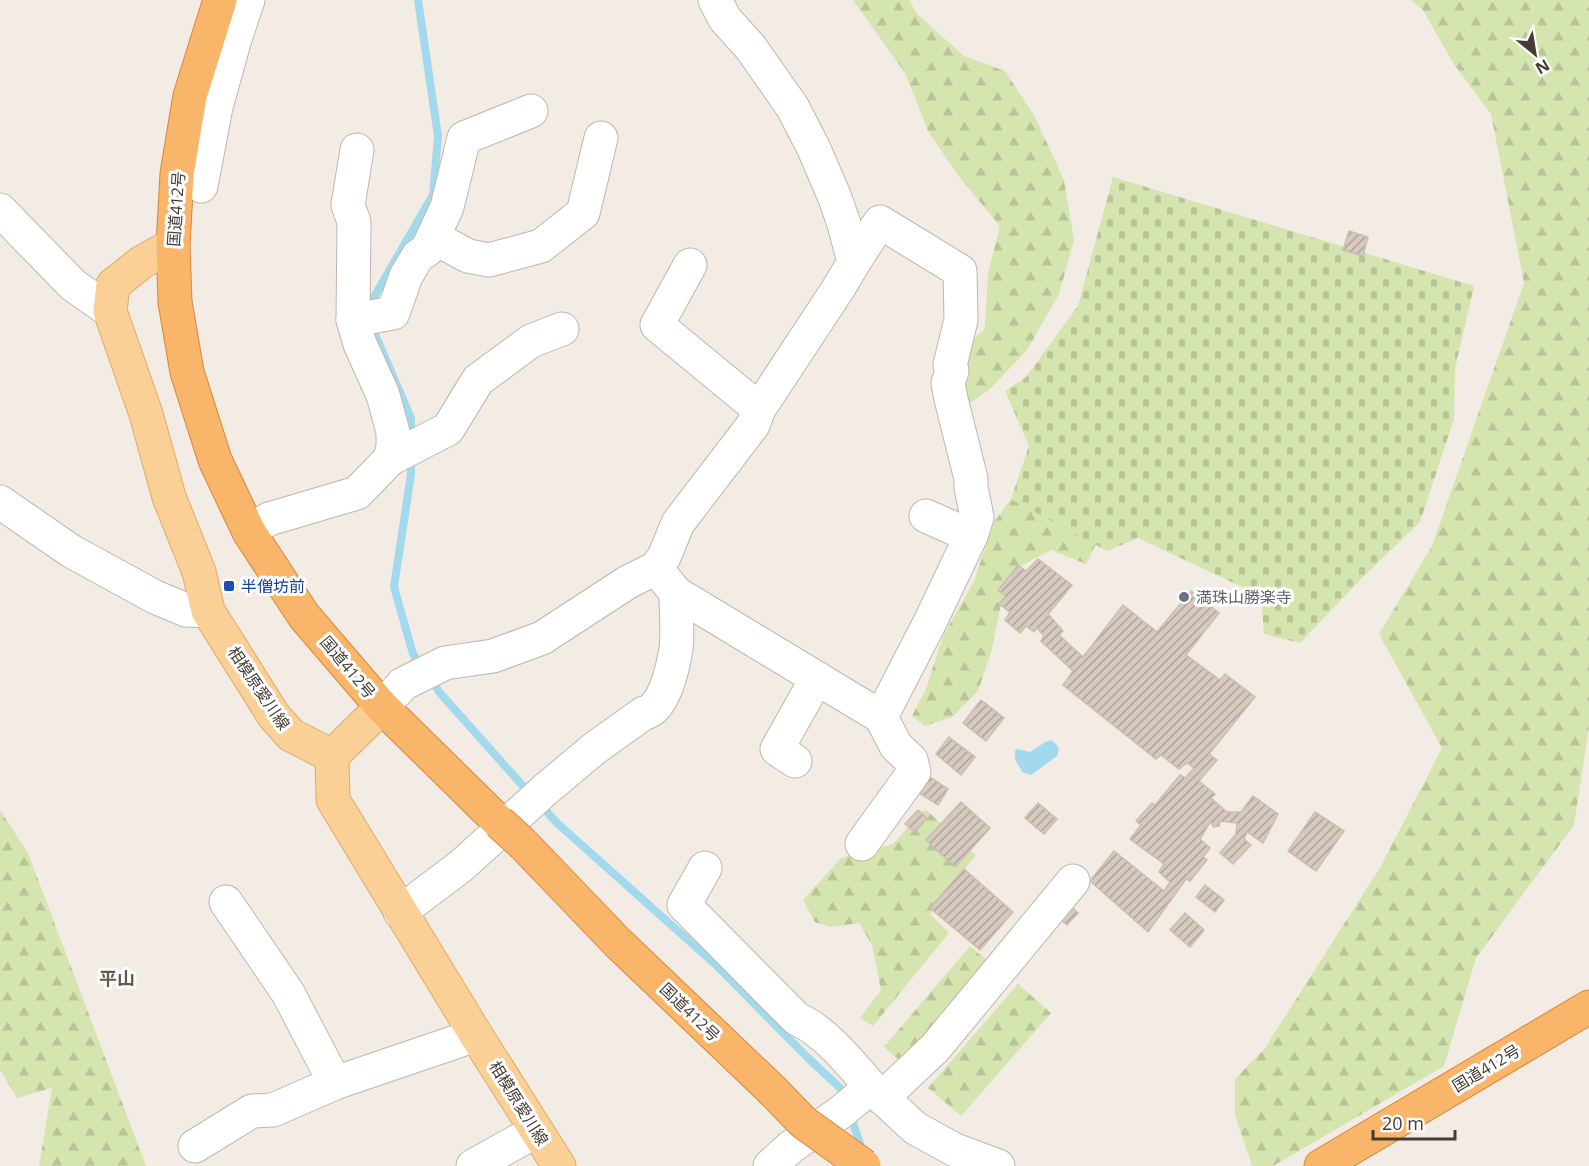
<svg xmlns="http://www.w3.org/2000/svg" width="1589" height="1166" viewBox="0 0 1589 1166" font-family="'Open Sans','Noto Sans JP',sans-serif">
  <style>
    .forest { fill: url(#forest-firs) }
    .cemetery { fill: url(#cemetery-stones) }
    .water { fill: #a3d9ed }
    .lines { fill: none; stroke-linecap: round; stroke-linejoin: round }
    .stream { stroke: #a3d9ed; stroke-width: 8 }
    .building { fill: url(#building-hatch); stroke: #cebdaf; stroke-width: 1.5 }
    .minor-casing { stroke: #c0b6ab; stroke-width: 35 }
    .major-casing { stroke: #dfaa66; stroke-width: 35 }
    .highway-casing { stroke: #d7873a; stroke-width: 35 }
    .minor { stroke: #fff; stroke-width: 33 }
    .major { stroke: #fad096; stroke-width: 33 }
    .highway { stroke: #f9b56a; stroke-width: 33 }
    .highway-bridge-casing { stroke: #d7873a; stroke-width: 35; stroke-linecap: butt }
    .highway-bridge { stroke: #f9b56a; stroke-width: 33 }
    .transit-dot { fill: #1a4fb4; stroke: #fff; stroke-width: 2 }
    .worship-dot { fill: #6b7280; stroke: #fff; stroke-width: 2 }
    .labels { text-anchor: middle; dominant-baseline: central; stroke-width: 6; stroke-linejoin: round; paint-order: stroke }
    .street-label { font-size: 16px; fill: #443c35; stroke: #fff }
    .transit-label { font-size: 16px; fill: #164399; stroke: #fff; text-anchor: start }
    .worship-label { font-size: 16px; fill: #5b616d; stroke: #fff; text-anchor: start }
    .neighbourhood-label { font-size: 18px; font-weight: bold; fill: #67594d; stroke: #fff }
  </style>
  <defs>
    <pattern id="forest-firs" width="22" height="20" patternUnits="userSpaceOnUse" patternTransform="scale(1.5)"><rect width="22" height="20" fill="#d4e5af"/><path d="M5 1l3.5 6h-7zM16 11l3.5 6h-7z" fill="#b7c597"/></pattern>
    <pattern id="cemetery-stones" width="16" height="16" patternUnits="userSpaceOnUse" patternTransform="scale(1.5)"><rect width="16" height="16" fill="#d4e5af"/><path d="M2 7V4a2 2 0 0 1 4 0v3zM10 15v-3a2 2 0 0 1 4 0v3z" fill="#b7c597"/></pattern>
    <pattern id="building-hatch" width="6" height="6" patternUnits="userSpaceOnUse" patternTransform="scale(1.5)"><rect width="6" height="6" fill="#d6c9be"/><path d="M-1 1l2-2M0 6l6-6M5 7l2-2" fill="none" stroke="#afa49b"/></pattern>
  </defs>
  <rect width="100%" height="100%" fill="#f2ece5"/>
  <!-- forest -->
  <g class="forest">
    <polygon points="853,0 909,0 917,14 964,56 1005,71 1034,115 1064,180 1074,240 1059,294 1027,350 990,389 970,403 953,388 954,356 985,329 988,273 1000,226 957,174 928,131 905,73"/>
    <polygon points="1411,0 1589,0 1589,727 1574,825 1476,958 1444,1066 1273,1166 1252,1166 1235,1115 1235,1079 1265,1048 1381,866 1442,748 1379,634 1432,546 1524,283 1491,114 1453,63 1423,10"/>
    <polygon points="1011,499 1096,544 1086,564 1051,550 1021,566 1001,604 991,653 978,691 952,717 925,726 912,716 926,689 943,636 974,581 994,522"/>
    <polygon points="925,809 976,855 930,914 949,933 873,1026 860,1018 881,990 872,945 859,923 831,927 815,922 803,900 841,858 893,844"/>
    <polygon points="0,810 28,853 146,1166 39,1166 52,1088 17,1098 0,1070"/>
    <polygon points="970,946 1003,974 917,1075 884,1047"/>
    <polygon points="1018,984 1051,1013 961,1116 928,1088"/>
  </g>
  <!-- cemetery -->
  <polygon class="cemetery" points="1113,177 1474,286 1455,369 1454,419 1420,522 1363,577 1300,643 1264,634 1261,596 1138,538 1107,551 1011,499 1029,446 1005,391 1026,377 1078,306"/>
  <!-- water -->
  <polygon class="water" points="1051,740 1056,744 1059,749 1057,756 1031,775 1022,772 1015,759 1015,751 1017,749 1030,752 1045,742"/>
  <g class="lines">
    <!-- stream -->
    <g class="stream">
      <polyline points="374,309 374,297 433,195 438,136 418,0"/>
      <polyline points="374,322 374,332 411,418 411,440"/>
      <polyline points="411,456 411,474 394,587 413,654 422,667"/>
      <polyline points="430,678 440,693 531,795"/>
      <polyline points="540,804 557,823 715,964 807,1057 840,1088 844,1099"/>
      <polyline points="850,1114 863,1153"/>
    </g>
  </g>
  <!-- building -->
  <g class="building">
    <polygon points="1349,231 1368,237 1363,256 1343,250"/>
    <polygon points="1038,559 1072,585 1048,614 1063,631 1059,635 1083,657 1123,605 1157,632 1191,591 1219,613 1186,655 1220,680 1225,674 1255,697 1209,754 1217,760 1199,781 1215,794 1211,798 1227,812 1241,812 1253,796 1278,814 1263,843 1247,832 1244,839 1251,845 1233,864 1220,853 1236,834 1237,823 1220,821 1219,826 1214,827 1210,822 1200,839 1210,848 1203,857 1207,860 1190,881 1186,879 1148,932 1090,881 1114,851 1164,891 1170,882 1159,872 1164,864 1130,839 1141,825 1136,821 1152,803 1155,805 1180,775 1185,778 1194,768 1187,763 1179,769 1161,755 1156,759 1063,685 1073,671 1041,641 1044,636 1037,628 1034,632 1026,626 1020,633 1005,620 1010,612 999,604 1006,596 998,590 1018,565 1026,571"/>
    <polygon points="981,700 1004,718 986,741 963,723"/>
    <polygon points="949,737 975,757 961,775 936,754"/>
    <polygon points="927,775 948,789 938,805 916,791"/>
    <polygon points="961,802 990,828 955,867 926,840"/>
    <polygon points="1038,803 1057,819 1044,834 1025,818"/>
    <polygon points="918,810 927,818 915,832 905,824"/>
    <polygon points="1315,812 1344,831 1316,871 1288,851"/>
    <polygon points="964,869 1013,912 980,950 930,908"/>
    <polygon points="1205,885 1224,900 1215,912 1196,897"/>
    <polygon points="1067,903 1078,913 1067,925 1056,916"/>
    <polygon points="1185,913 1204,930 1190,947 1170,930"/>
  </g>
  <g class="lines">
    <defs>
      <g id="minor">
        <polyline points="201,186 216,107 234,42 248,0"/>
        <polyline points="0,210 73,285 110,311"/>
        <polyline points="433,237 468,256 489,260 541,246 583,213 601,138"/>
        <polyline points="854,262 880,222 960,271 961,320 950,365 952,371 948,383 951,399 971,479 971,487 977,517 971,536 930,622 881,717"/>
        <polyline points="690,265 657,325 759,409"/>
        <polyline points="353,320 393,313 406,276 418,256 427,250 447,207 464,138 531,111"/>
        <polyline points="390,459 448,429 478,380 531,341 562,329"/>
        <polyline points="0,502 71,551 155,597 186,610 208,611"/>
        <polyline points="926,516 971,536"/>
        <polyline points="249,532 269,519 357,493 390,459 393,447 393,432 383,395 360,344 353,320 354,222 348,205 357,150"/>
        <polyline points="656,568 664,557 678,523 753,425 759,409 838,289 854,262 844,224 835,198 814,149 793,108 751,48 725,19 715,0"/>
        <polyline points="382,707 403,684 445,663 493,656 542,638 628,582 656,568 676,593 881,717 896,746 911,760 914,772 862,844"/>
        <polyline points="795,761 777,749 817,678"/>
        <path d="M705 868 684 905 797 1019C825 1031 851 1064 871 1087"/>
        <polyline points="226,902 288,993 335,1083"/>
        <path d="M400 912 461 866 546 789 595 748 644 713C664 710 673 667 676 649 678 631 676 612 676 593"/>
        <polyline points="882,1098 935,1048 1073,881"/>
        <polyline points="195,1146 252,1111 273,1110 335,1083 476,1035"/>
        <polyline points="473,1166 536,1131"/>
        <polyline points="770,1166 791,1147 841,1112 871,1087 915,1128 955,1150 998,1166"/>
      </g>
      <g id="major">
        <polyline points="173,245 142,262 113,285 110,311 146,414 169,497 199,572 208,611 274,716 291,735 332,756"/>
        <polyline points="332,756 333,800 476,1035 559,1166"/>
        <polyline points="332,756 382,707"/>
      </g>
      <g id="highway">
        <polyline points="220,0 190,96 177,174 173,245 175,302 187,372 215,460 249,532 304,616 382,707 499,822"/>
        <polyline points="523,844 618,943 771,1089"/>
        <polyline points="1321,1166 1589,1007"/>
      </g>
    </defs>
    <!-- minor casing -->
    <use href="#minor" class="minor-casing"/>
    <!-- major casing -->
    <use href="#major" class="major-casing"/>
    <!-- highway casing -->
    <use href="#highway" class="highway-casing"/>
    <!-- minor -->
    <use href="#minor" class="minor"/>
    <!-- major -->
    <use href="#major" class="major"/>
    <!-- highway -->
    <use href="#highway" class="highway"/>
    <defs>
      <g id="highway-bridge">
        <polyline points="499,822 523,844"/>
        <polyline points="771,1089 803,1122 864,1166"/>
      </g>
    </defs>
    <!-- highway-bridge casing -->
    <use href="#highway-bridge" class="highway-bridge-casing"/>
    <!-- highway-bridge -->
    <use href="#highway-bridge" class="highway-bridge"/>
  </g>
  <!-- markers -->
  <rect class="transit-dot" x="223" y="580" width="12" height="12" rx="3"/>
  <circle class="worship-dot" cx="1184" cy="597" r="6"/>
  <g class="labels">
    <!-- street labels -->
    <g class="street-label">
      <text transform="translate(176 209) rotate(-86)">国道412号</text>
      <text transform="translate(348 667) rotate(50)">国道412号</text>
      <text transform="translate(259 688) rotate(56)">相模原愛川線</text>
      <text transform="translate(690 1012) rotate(44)">国道412号</text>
      <text transform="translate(1486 1068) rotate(-31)">国道412号</text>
      <text transform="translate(519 1103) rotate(58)">相模原愛川線</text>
    </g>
    <!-- transit labels -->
    <g class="transit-label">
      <text x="241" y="586">半僧坊前</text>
    </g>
    <!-- worship labels -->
    <g class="worship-label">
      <text x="1196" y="597">満珠山勝楽寺</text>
    </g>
    <!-- neighbourhood labels -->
    <g class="neighbourhood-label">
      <text x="117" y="978">平山</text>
    </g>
  </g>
  <!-- north arrow -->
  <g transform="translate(1535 54) rotate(150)" stroke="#ffffff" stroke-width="4.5" paint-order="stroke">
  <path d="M0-4.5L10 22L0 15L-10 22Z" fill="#443c35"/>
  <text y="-9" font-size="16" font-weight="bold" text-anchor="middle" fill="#443c35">N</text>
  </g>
  <!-- scale -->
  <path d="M1373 1130v9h82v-9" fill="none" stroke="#443c35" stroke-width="3"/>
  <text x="1382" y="1130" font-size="18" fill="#443c35" stroke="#ffffff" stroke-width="4.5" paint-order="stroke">20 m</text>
</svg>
